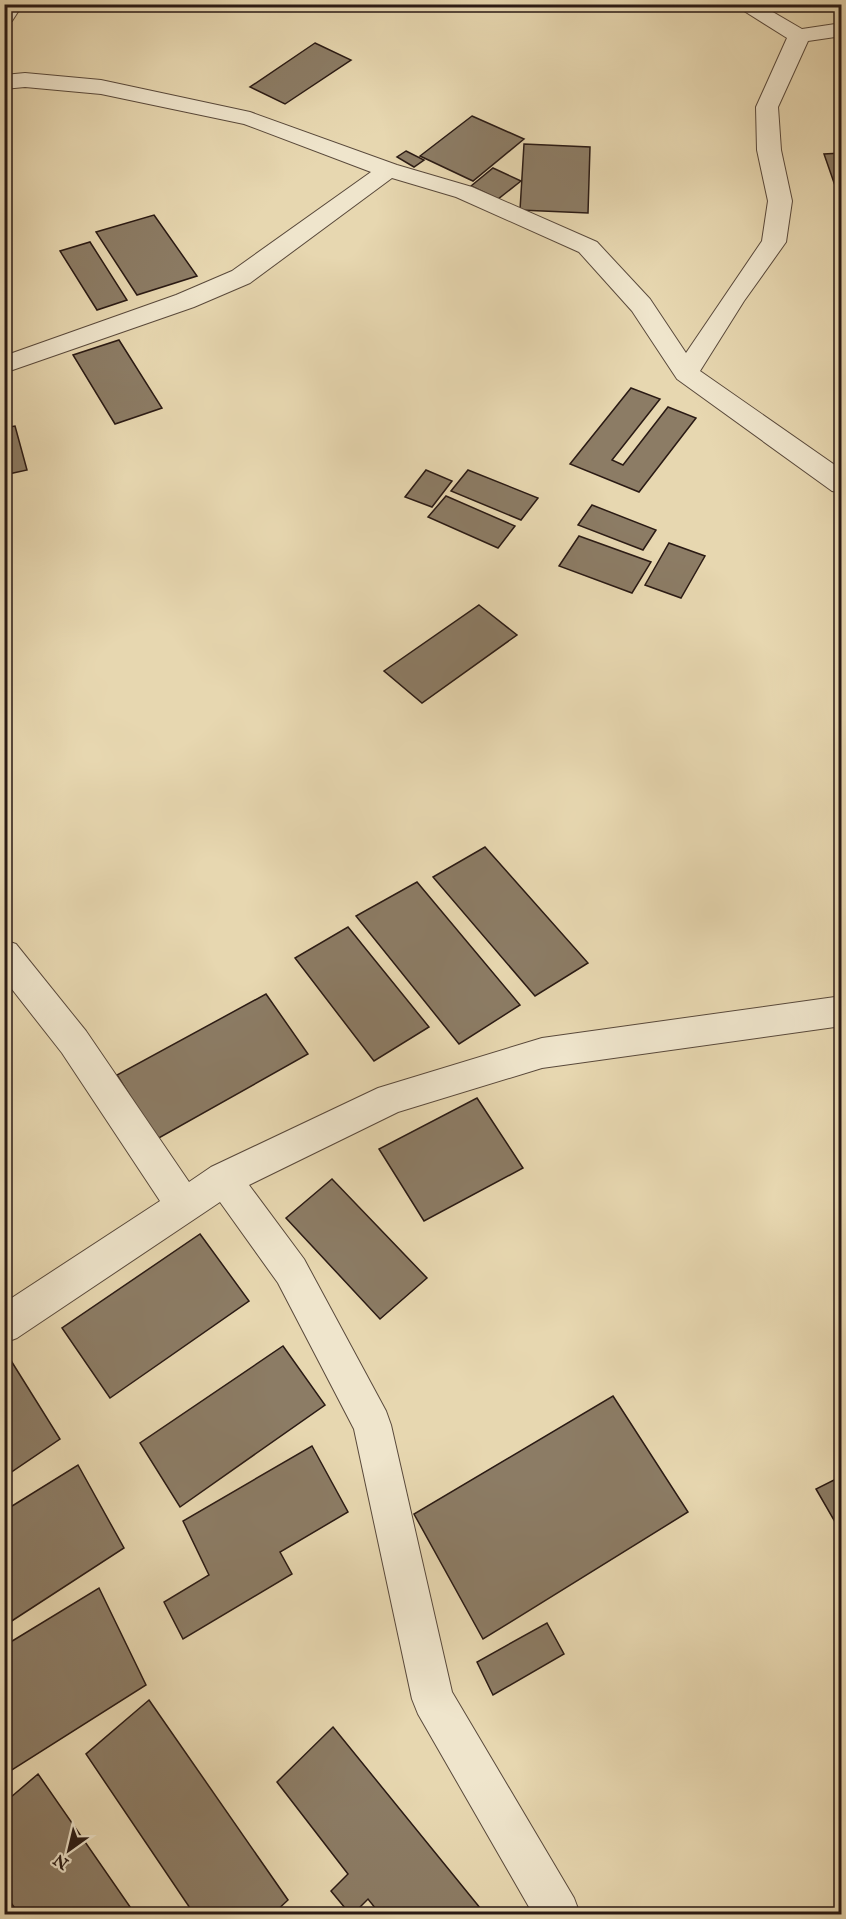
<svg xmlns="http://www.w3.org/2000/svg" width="846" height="1919" viewBox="0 0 846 1919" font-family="'IM FELL English',serif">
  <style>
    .building { fill: #8c7c65; stroke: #2a1a14; stroke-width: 1.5 }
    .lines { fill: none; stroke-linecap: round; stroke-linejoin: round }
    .minor-casing { stroke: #59493b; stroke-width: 2 }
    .minor { fill: #efe5cc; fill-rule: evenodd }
  </style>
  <rect width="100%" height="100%" fill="#e7d7b0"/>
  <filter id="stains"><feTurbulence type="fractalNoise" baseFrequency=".00333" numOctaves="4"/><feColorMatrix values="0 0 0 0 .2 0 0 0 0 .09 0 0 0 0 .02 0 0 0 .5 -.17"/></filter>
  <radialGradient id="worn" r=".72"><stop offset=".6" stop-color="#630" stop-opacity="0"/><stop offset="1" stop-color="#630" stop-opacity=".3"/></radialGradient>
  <!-- building -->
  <g class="building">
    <polygon points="315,43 351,60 285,104 250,87"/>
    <polygon points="472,116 524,139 473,181 420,156"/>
    <polygon points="524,144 590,147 588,213 520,210"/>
    <polygon points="406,151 424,160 414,167 397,157"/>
    <polygon points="842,153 842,199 840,200 824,154"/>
    <polygon points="493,168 521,181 498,199 471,186"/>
    <polygon points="154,215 197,276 137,295 96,232"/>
    <polygon points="90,242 127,300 97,310 60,251"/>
    <polygon points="119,340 162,408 115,424 73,355"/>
    <polygon points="631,388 660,399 612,460 623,465 668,407 696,418 639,492 570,464"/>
    <polygon points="15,426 27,470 4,475 4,428"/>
    <polygon points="426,470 452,481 432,507 405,497"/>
    <polygon points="468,470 538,498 521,520 451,491"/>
    <polygon points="446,496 515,526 498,548 428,517"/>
    <polygon points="592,505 656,530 643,550 578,525"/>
    <polygon points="579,536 651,562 632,593 559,566"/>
    <polygon points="669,543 705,556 681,598 645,585"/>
    <polygon points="479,605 517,635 422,703 384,671"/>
    <polygon points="485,847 588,963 535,996 433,877"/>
    <polygon points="417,882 520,1005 459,1044 356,916"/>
    <polygon points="348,927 429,1027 374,1061 295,958"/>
    <polygon points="266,994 308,1054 157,1139 117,1075"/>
    <polygon points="477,1098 523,1168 424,1221 379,1149"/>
    <polygon points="332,1179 427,1278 380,1319 286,1218"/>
    <polygon points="200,1234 249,1301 110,1398 62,1328"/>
    <polygon points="283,1346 325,1405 180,1507 140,1443"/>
    <polygon points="10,1359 60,1439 4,1477 4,1363"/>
    <polygon points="613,1396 688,1512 483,1639 414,1514"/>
    <polygon points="312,1446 348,1512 280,1552 292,1574 183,1639 164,1602 209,1575 183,1521"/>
    <polygon points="78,1465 124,1548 4,1626 4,1511"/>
    <polygon points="842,1476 842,1534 816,1489"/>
    <polygon points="99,1588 146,1685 4,1775 4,1646"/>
    <polygon points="547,1623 564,1654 493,1695 477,1662"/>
    <polygon points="149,1700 288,1900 273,1914 194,1914 86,1754"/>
    <polygon points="333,1727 485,1914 380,1914 368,1899 353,1914 350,1914 331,1891 348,1874 277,1782"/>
    <polygon points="38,1774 135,1914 19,1914 4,1893 4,1803"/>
  </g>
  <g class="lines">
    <defs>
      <g id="minor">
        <polygon points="4,4 23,4 12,21 4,22"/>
        <polygon points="733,4 759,4 802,29 842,23 842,36 808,41 778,107 781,150 792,201 786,242 744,301 700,371 842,470 842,493 832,491 677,379 632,311 579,252 456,197 392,178 250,283 194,307 4,373 4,356 176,295 232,271 371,172 244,124 101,94 25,87 4,89 4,75 25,73 101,80 250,112 397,165 472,187 597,242 650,299 686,353 762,241 768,201 757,150 756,107 787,38"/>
        <polygon points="4,940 16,944 86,1031 189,1182 211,1167 378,1088 542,1038 842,996 842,1026 542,1068 398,1112 249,1185 304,1259 386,1411 391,1425 452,1692 574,1898 580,1914 533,1914 418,1714 412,1699 354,1429 278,1283 220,1202 17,1338 4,1343 4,1303 160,1201 62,1053 4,979"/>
      </g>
    </defs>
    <!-- minor casing -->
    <use href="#minor" class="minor-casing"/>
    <!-- minor -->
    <use href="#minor" class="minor"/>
  </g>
  <!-- margin -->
  <rect width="846" height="1919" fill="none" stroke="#e7d7b0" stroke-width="24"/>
  <rect x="6" y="6" width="834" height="1907" fill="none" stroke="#2a1a14" stroke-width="3"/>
  <rect x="12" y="12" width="822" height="1895" fill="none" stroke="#2a1a14" stroke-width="1.5"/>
  <!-- north arrow -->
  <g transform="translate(69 1850) rotate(214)" stroke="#efe5cc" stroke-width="4.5" paint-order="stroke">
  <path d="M0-4.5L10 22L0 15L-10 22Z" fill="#2a1a14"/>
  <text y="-9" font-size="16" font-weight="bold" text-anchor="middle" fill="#2a1a14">N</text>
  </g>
  <rect width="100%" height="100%" filter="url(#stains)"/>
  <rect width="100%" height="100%" fill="url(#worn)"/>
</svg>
